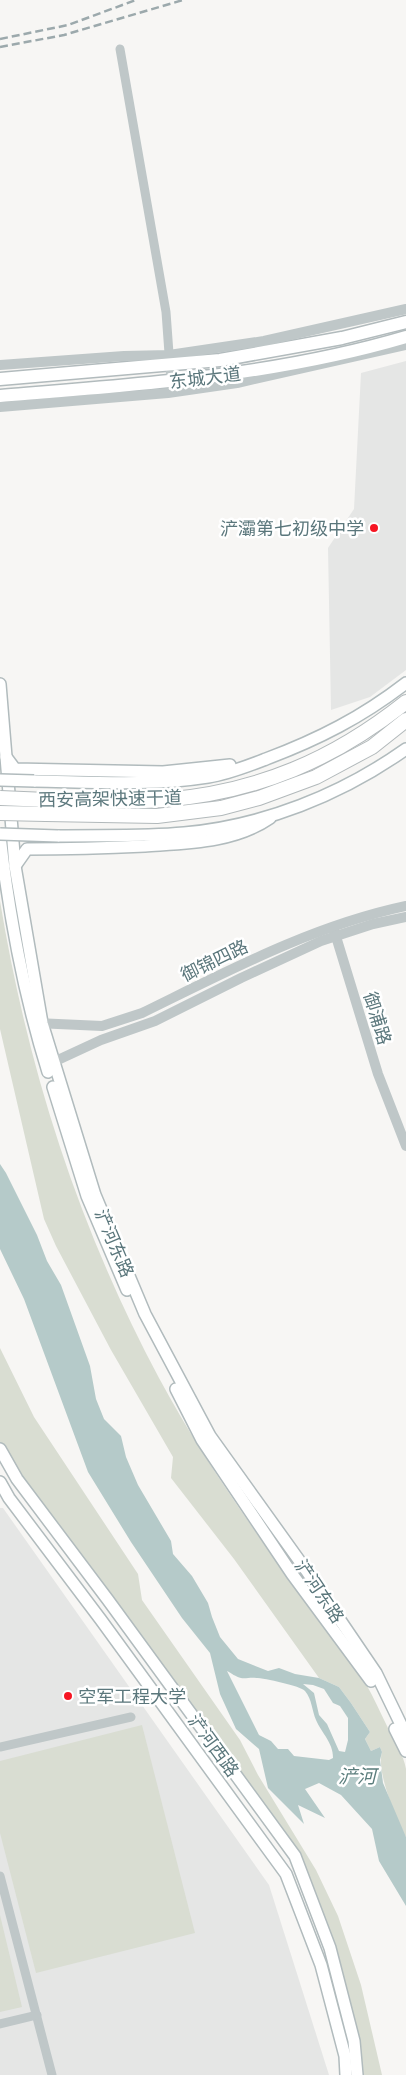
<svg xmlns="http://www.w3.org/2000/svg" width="406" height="2075" viewBox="0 0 406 2075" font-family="'Exo 2','Noto Sans SC',sans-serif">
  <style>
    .built { fill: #e5e6e5 }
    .green { fill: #d9ddd2 }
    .water { fill: #b5cac9; fill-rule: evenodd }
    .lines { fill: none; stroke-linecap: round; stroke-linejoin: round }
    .secondary-casing { stroke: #b1bbbd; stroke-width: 14 }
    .primary-casing { stroke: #b2bbbd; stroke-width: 15 }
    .trunk-casing { stroke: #b2b9bb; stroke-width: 16 }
    .minor { stroke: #bfc7c8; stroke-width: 9 }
    .tertiary { stroke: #bfc7c8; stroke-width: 10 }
    .secondary { stroke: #fff; stroke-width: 11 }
    .primary { stroke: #fff; stroke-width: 12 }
    .trunk { stroke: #fff; stroke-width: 14 }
    .rail { stroke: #9ca9ac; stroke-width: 2.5; stroke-dasharray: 8 4; stroke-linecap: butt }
    .secondary-bridge-casing { stroke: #b1bbbd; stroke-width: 14; stroke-linecap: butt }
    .trunk-bridge-casing { stroke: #b2b9bb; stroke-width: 16; stroke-linecap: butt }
    .secondary-bridge { stroke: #fff; stroke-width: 11 }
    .trunk-bridge { stroke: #fff; stroke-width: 14 }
    .poi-dot { fill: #f61522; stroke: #fff; stroke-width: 2 }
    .labels { text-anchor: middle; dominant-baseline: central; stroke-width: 5; stroke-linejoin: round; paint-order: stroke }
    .street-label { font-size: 18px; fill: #5b777c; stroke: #fff }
    .poi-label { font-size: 18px; fill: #5b777c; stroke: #fff; text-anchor: end }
    .water-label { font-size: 19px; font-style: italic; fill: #5a7d7c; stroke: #fff }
  </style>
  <rect width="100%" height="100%" fill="#f7f6f4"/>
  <!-- built -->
  <g class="built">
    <polygon points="406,361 406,670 370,697 331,710 328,548 354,509 361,373"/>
    <polygon points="0,1508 3,1508 269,1885 329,2075 0,2075"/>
  </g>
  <!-- green -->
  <g class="green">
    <path d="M0 901C28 1070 78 1226 159 1378 195 1445 238 1508 283 1570 311 1608 342 1644 366 1684 374 1698 380 1712 387 1726 393 1739 404 1755 406 1769 406 1787 406 1818 406 1837 396 1818 376 1772 382 1752L380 1747 371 1751 365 1739 370 1732 351 1703 339 1687 319 1678 234 1559 171 1478 173 1457 111 1350 56 1246 44 1219 0 1029Z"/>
    <polygon points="0,1348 34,1417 138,1574 142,1600 240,1740 258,1775 316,1870 338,1916 361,1985 382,2075 363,2075 350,2001 333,1945 280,1835 0,1446"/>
    <polygon points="142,1725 195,1933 36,1973 0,1833 0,1761"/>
    <polygon points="0,1915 22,2007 0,2012"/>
  </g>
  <!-- water -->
  <path class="water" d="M0 1164 6 1173 37 1235 47 1261 61 1285 90 1366 96 1399 104 1419 121 1436 126 1457 138 1485 171 1541 173 1554 192 1576 208 1603 212 1617 220 1637 238 1659 268 1671 279 1668 295 1674 319 1678 339 1687 351 1703 370 1732 365 1739 371 1751 380 1747 382 1752 380 1760 383 1783 406 1837V1906L379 1861 372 1829 341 1795 319 1783 305 1789 325 1818 298 1805 304 1824 268 1788 259 1749 236 1729 220 1694 210 1653 182 1618 131 1542 88 1472 24 1299 0 1249ZM227 1671C231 1673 236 1677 241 1678 245 1679 251 1677 256 1678 264 1678 301 1686 305 1691 312 1699 312 1711 316 1720 322 1734 333 1742 333 1758L329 1760 294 1756 288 1749H278L271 1741 259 1735ZM303 1684 313 1685 324 1689 333 1703 340 1706 348 1718V1740L345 1752 339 1751 327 1724 319 1715 314 1693Z"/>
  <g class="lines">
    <defs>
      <g id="secondary">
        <polyline points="0,684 15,866 42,1023 95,1195 145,1314 210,1436 306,1570 376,1673 406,1735"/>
        <polyline points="6,757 15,769 163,772 230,765"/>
        <path d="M34 781C92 782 151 786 208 777 228 774 248 766 266 759 319 739 362 717 406 683"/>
        <path d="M0 836C9 915 24 995 48 1072"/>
        <path d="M58 836C100 835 142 837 184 833 263 826 341 795 406 749"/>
        <path d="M15 866 27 849C66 849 105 848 145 846 186 843 234 843 270 818"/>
        <polyline points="53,1087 87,1196 127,1290"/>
        <polyline points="176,1389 202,1440 292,1574 371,1681"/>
        <polyline points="0,1449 17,1479 108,1600 295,1856 330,1948 354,2041 357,2075"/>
        <polyline points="0,1482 9,1498 101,1620 286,1874 321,1965 345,2056 346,2075"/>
        <polyline points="395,1729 406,1751"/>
      </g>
      <g id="primary">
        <polyline points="0,379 220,360 342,338 406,322"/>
        <path d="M0 396C136 385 274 376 406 337"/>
      </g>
      <g id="trunk">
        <path d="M47 800C86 801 125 803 164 800 258 792 333 760 406 702"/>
        <polyline points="46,814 157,816 221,808 259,798 316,777 372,747 406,720"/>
      </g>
    </defs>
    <!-- secondary casing -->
    <use href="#secondary" class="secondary-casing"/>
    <!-- primary casing -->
    <use href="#primary" class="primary-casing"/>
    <!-- trunk casing -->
    <use href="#trunk" class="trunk-casing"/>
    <!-- minor -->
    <g class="minor">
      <polyline points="120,49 166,312 171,381"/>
      <polyline points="0,1747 131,1717"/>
      <polyline points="0,1876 52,2075"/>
      <polyline points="0,2024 37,2015"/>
    </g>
    <!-- tertiary -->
    <g class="tertiary">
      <polyline points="0,365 124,356 169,355 264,341 406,309"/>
      <polyline points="0,407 168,393 237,383 406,345"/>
      <polyline points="334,930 378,1074 406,1146"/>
      <path d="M36 1023 102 1026 142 1013C228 971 312 926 406 906"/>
      <polyline points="47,1065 101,1040 155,1021 241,978 321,941 373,924 406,917"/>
    </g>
    <!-- secondary -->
    <use href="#secondary" class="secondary"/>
    <!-- primary -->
    <use href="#primary" class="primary"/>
    <!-- trunk -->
    <use href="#trunk" class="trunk"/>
    <!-- rail -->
    <g class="rail">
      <polyline points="0,39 68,25 136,0"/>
      <polyline points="0,47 64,35 183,0"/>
    </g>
    <defs>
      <g id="secondary-bridge">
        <polyline points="0,780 34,781"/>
        <polyline points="0,834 58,836"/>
      </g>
      <g id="trunk-bridge">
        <polyline points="0,798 47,800"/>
        <polyline points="0,813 46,814"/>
      </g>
    </defs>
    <!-- secondary-bridge casing -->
    <use href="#secondary-bridge" class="secondary-bridge-casing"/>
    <!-- trunk-bridge casing -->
    <use href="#trunk-bridge" class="trunk-bridge-casing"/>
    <!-- secondary-bridge -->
    <use href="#secondary-bridge" class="secondary-bridge"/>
    <!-- trunk-bridge -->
    <use href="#trunk-bridge" class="trunk-bridge"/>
  </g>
  <!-- markers -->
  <g class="poi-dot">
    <circle cx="374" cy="528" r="5"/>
    <circle cx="68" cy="1696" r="5"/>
  </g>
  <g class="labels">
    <!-- street labels -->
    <g class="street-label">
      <text transform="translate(205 377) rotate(-7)">东城大道</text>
      <text transform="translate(110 798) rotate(-1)">西安高架快速干道</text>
      <text transform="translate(214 960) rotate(-26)">御锦四路</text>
      <text transform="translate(378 1018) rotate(73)">御浦路</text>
      <text transform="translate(115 1243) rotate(67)">浐河东路</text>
      <text transform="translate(320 1591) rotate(56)">浐河东路</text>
      <text transform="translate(214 1745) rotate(54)">浐河西路</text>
    </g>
    <!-- poi labels -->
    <g class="poi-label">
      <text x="364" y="528">浐灞第七初级中学</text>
      <text x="78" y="1696" text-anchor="start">空军工程大学</text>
    </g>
    <!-- water labels -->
    <g class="water-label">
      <text x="357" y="1775">浐河</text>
    </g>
  </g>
</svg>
